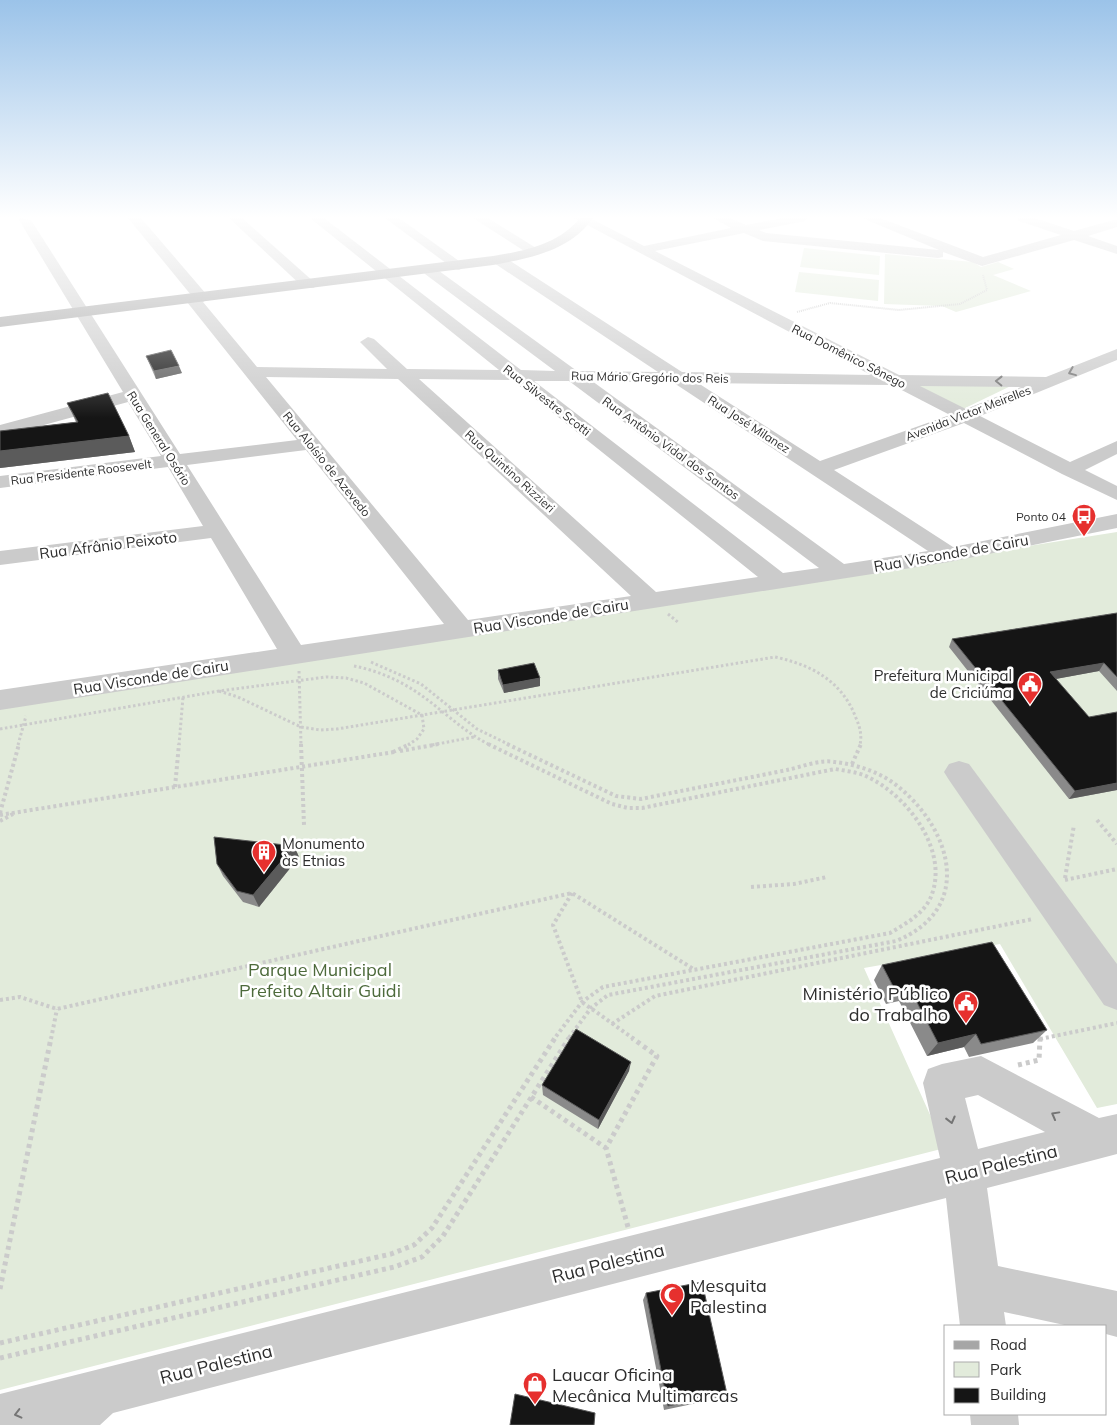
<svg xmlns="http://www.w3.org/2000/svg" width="1117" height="1425" viewBox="0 0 1117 1425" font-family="Mulish,sans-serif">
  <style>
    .green { fill: #e2ebdb }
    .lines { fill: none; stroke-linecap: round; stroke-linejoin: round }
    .path-far3 { stroke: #cbcbcb; stroke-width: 2; stroke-dasharray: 1 1; stroke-linecap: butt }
    .path-far2 { stroke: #cbcbcb; stroke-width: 3; stroke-dasharray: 2.5 2.5; stroke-linecap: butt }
    .path-far1 { stroke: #cbcbcb; stroke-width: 4; stroke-dasharray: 3 3; stroke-linecap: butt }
    .path { stroke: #cbcbcb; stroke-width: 5; stroke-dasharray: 4 4; stroke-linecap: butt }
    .minor { fill: #cbcbcb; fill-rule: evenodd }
    .major { fill: #a6a6a6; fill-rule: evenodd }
    .wall { fill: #8a8a8a }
    .shaded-wall { fill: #5b5b5b }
    .building { fill: #151515; stroke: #5b5b5b }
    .oneway { stroke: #757575 }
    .labels { text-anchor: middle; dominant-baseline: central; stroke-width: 5; stroke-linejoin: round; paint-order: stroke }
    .far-street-label { font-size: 12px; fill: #2e2e2e; stroke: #fff }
    .far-poi-label { font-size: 12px; fill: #2e2e2e; stroke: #fff; text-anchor: end }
    .street-label { font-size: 15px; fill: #2e2e2e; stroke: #fff }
    .poi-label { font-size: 15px; fill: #2e2e2e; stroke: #fff; text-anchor: end }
    .near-park-label { font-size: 18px; fill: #4d6a3b; stroke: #fff }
    .near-poi-label { font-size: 18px; fill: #2e2e2e; stroke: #fff; text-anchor: start }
    .near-street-label { font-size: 18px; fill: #2e2e2e; stroke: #fff }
  </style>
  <rect width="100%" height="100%" fill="#fff"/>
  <!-- green -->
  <g class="green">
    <polygon points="804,248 880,256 879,275 800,267"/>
    <polygon points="885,254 973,262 981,267 998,262 1014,269 993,275 1031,291 956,312 942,306 884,304"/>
    <polygon points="799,272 879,280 878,301 795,292"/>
    <polygon points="908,382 1017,383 961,410"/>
    <polygon points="1117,532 1117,1104 1097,1108 1000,944 864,968 945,1148 0,1390 0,708"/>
  </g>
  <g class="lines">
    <!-- path-far3 -->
    <polyline class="path-far3" points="797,312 830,303 899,310 960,304 987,290 983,275"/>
    <!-- path-far2 -->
    <g class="path-far2">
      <polyline points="668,614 679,623"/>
      <polyline points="371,662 421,684 477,729 510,745"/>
      <path d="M354 666C375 670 397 679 415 691 441 708 462 731 490 745"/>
      <polyline points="299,671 301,745"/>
      <path d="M219 691 238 697 301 727 320 730 337 729 775 657C812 665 842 681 856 718 860 727 862 735 860 745"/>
      <polyline points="0,729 219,691 326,677 346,678 364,683 422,715 424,729 417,739 408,745"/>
      <polyline points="18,745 26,716"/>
      <polyline points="179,745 183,697"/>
      <polyline points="432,745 474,737"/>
    </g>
    <!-- path-far1 -->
    <g class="path-far1">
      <polyline points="301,744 304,825"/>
      <path d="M488 744 612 804 628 808H642L835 769C846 771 858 772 868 777 909 797 951 853 930 899 922 915 905 924 890 933L603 987 582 1002 554 1039"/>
      <path d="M507 744 616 796 641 799C690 789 738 780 787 770 801 767 821 759 835 762 859 765 883 773 901 789 954 834 972 910 896 941L608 995 591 1008 568 1039"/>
      <polyline points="400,751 439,744"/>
      <polyline points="393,752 410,744"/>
      <polyline points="852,764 861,744"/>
      <polyline points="175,787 179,744"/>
      <polyline points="0,813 19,744"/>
      <polyline points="0,815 394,752"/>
      <polyline points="1097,820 1117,844"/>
      <polyline points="0,821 13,814"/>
      <polyline points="1065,878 1074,825"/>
      <polyline points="1065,880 1117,869"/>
      <polyline points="751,887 794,884 827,877"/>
      <polyline points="572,893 553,925 582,1002 634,1039"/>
      <polyline points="0,1000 20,997 57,1009 572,893 695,970"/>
      <polyline points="612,1024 655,996 1033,919"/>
      <polyline points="51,1039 57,1009"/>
      <polyline points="1040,1039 1117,1023"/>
    </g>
    <!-- path -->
    <g class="path">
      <polyline points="1018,1065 1039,1060 1040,1039 1044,1038"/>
      <polyline points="531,1097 606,1148"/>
      <polyline points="628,1227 606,1148 657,1056 632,1038"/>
      <polyline points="0,1289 51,1038"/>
      <polyline points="0,1343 391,1254 414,1245 432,1228 555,1038"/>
      <polyline points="0,1358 394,1267 422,1257 443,1236 569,1038"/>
    </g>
    <!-- minor -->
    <g class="minor">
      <path d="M20 218 31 220 180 454 297 440 187 302 184 299 191 295 128 218H141L207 295 210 298 203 302 257 367 387 369 360 342 368 337 374 339 407 369 499 370 310 218H324L521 370 555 371 425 274 423 271 425 268H435L577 371 658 372 494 263 492 260 494 257H504L682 372 871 375 574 218H590L644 246 731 228 713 218H730L746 225 782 218H807L805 221 759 230 766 233 939 250 862 218H880L983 257 1061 235 1019 221 1017 218H1035L1074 231 1117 219V227L1088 236 1117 246V254L1074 240 982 266 943 252V257L938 258 763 241 744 233 655 251 899 375 1046 377 1117 349V360L980 416 1070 462 1117 441V454L1085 470 1117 486V500L1062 474 964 423 834 470 953 547 1117 514V528L949 562 0 710V690L277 649 211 538 0 565V551L203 526 168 467 0 488V476L161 456 128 402 0 437V425L123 392 19 220ZM266 377 398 379 631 596 468 620ZM419 379 512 380 758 577 656 592ZM534 381H569L819 568 783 573ZM592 381 674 383 928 551 844 564ZM698 383 892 385 950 415 820 461ZM920 386 1021 387 966 409ZM306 450 444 624 301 645 187 465Z"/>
      <polygon points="229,218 242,218 314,282 316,285 314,288 304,288"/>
      <polygon points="385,218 399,218 466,266 459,270 454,269"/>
      <polygon points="473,218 488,218 541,251 539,254 529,254"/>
      <polygon points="959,761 969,764 1117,964 1117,1010 1104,1005 949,780 944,772 949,764"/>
      <path d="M981 1056 1099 1118 1117 1114V1154L987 1188 998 1266 1117 1291V1337L1106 1334V1326H1069L1004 1312 1006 1326H960L946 1198 113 1413 100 1425H0V1394L940 1158 923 1083 928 1069 942 1064ZM978 1095 1045 1132 978 1149 965 1098Z"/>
      <polygon points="970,1414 1018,1414 1019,1425 971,1425"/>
    </g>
    <!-- major -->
    <path class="major" d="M580 218H593C570 251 530 258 493 265L0 327V317L493 256C525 251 559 244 580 218Z"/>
  </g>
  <!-- wall -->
  <g class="wall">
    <polygon points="146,356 182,373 156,379 149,363"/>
    <polygon points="67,403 129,436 135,452 0,468 0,431 76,422"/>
    <polygon points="1117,613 1117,691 1099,671 1055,679 1117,790 1069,799 949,647 952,639"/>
    <polygon points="498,670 540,678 540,686 504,693 498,679"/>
    <polygon points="294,846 299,857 259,907 243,902 223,876 217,864"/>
    <polygon points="882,965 1047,1030 1033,1043 969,1057 964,1047 927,1056 899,1001 886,1004 874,980"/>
    <polygon points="629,1071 598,1129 543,1095 542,1085"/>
    <polygon points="646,1293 727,1394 721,1398 664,1410 643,1300"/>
  </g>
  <!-- shaded-wall -->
  <g class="shaded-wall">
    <polygon points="179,366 182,373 156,379 154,371"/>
    <polygon points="129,436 135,452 0,468 0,451"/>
    <polygon points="1104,663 1099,671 1045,681 1050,672"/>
    <polygon points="540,678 540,686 504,693 503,685"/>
    <polygon points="1117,783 1117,790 1069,799 1075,791"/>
    <polygon points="294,846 299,857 259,907 253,895"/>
    <polygon points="976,1034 964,1047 927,1056 938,1043"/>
    <polygon points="631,1062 629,1071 598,1129 599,1120"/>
  </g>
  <!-- building -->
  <g class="building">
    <polygon points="171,350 179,366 154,371 146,356"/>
    <polygon points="108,393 129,436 0,451 0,431 78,422 67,403"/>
    <polygon points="1117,613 1117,677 1104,663 1050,672 1089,717 1117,712 1117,783 1075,791 952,639"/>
    <polygon points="534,663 540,678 503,685 498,670"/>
    <polygon points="214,837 294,846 253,895 237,891 217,864"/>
    <polygon points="992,942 1047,1030 981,1044 976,1034 938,1043 909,987 895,990 882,965"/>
    <polygon points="576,1029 631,1062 599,1120 542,1085"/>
    <polygon points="702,1282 727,1394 668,1406 646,1293"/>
    <polygon points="515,1394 595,1413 594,1425 510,1425"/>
  </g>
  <!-- one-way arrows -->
  <defs><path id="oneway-chevron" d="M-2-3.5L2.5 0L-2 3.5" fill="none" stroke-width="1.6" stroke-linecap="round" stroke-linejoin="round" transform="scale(1.25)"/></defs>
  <g class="oneway">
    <use href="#oneway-chevron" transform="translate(1072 372) rotate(158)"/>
    <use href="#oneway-chevron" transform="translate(999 381) rotate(-179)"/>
    <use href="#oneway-chevron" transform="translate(1055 1115) rotate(-151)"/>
    <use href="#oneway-chevron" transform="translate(951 1120) rotate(76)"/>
    <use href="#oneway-chevron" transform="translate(18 1414) rotate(166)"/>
  </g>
  <!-- sky -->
  <linearGradient id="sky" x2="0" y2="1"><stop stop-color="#9bc3e9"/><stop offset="0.52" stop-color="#fff"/><stop offset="1" stop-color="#fff" stop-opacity="0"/></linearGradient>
  <rect width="1117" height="418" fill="url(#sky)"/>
  <!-- icons -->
  <defs>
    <symbol id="bus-pin" viewBox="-11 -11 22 30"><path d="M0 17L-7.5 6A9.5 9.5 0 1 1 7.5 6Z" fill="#e6302e" stroke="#fff"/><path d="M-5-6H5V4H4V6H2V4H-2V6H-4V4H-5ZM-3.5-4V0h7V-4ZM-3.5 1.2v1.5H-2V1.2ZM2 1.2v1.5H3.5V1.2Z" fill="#fff"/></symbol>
    <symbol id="civic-pin" viewBox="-11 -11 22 30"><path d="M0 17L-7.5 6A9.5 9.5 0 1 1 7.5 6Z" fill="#e6302e" stroke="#fff"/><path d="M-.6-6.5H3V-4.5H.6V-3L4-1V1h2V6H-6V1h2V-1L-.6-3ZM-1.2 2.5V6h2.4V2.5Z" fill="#fff"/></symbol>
    <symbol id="building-pin" viewBox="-11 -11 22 30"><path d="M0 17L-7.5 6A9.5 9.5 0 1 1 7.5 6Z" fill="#e6302e" stroke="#fff"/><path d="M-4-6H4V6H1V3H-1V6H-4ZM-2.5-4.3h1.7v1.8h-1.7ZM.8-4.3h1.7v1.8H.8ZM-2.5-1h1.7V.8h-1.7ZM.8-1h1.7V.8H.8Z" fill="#fff"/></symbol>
    <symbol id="mosque-pin" viewBox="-11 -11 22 30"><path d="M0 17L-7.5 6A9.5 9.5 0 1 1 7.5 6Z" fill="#e6302e" stroke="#fff"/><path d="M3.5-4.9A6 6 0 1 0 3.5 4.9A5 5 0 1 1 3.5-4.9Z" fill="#fff"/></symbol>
    <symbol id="shop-pin" viewBox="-11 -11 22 30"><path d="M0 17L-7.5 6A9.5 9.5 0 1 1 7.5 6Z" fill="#e6302e" stroke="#fff"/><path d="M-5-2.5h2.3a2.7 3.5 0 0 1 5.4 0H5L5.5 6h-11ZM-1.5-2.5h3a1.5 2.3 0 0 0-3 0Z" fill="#fff"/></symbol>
  </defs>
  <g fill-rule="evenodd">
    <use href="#bus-pin" x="1070" y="502" width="28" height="38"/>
    <use href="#civic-pin" x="1016" y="670" width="28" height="38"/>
    <use href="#building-pin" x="250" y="838" width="28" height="38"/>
    <use href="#civic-pin" x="952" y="989" width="28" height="38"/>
    <use href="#mosque-pin" x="658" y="1281" width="28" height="38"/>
    <use href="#shop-pin" x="521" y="1370" width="28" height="38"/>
  </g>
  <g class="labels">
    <!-- far-street labels -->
    <g class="far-street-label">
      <text transform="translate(849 356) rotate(27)">Rua Domênico Sônego</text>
      <text transform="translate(650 377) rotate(1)">Rua Mário Gregório dos Reis</text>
      <text transform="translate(547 400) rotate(38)">Rua Silvestre Scotti</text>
      <text transform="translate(968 413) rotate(-21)">Avenida Victor Meirelles</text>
      <text transform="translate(749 424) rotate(33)">Rua José Milanez</text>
      <text transform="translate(159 438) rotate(58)">Rua General Osório</text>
      <text transform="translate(671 448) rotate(36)">Rua Antônio Vidal dos Santos</text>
      <text transform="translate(327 464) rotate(51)">Rua Aloísio de Azevedo</text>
      <text transform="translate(510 471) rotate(42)">Rua Quintino Rizzieri</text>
      <text transform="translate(81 472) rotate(-7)">Rua Presidente Roosevelt</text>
    </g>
    <!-- far-poi labels -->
    <g class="far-poi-label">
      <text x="1066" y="516">Ponto 04</text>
    </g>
    <!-- street labels -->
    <g class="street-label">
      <text transform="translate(108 545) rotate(-7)">Rua Afrânio Peixoto</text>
      <text transform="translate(951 553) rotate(-10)">Rua Visconde de Cairu</text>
      <text transform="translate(551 616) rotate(-9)">Rua Visconde de Cairu</text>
      <text transform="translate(151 677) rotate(-9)">Rua Visconde de Cairu</text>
    </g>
    <!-- poi labels -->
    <g class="poi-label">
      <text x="1012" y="675">Prefeitura Municipal<tspan x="1012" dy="17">de Criciúma</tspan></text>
      <text x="282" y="843" text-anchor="start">Monumento<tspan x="282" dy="17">às Etnias</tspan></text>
    </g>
    <!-- near-park labels -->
    <g class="near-park-label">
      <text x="320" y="969">Parque Municipal<tspan x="320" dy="21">Prefeito Altair Guidi</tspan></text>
    </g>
    <!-- near-poi labels -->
    <g class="near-poi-label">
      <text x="948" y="993" text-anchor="end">Ministério Público<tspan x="948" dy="21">do Trabalho</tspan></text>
      <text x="690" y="1285">Mesquita<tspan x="690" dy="21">Palestina</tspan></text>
      <text x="552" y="1374">Laucar Oficina<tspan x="552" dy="21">Mecânica Multimarcas</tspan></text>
    </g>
    <!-- near-street labels -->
    <g class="near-street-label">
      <text transform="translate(1001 1164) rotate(-14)">Rua Palestina</text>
      <text transform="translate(608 1263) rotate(-14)">Rua Palestina</text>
      <text transform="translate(216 1364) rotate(-14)">Rua Palestina</text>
    </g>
  </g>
  <!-- legend -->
  <rect x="944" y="1325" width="162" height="90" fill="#ffffff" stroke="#ababab"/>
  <rect x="954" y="1341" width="25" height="8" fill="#a6a6a6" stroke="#ababab"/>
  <text x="990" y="1350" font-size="15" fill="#2e2e2e">Road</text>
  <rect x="954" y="1362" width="25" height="15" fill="#e2ebdb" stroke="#ababab"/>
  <text x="990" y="1375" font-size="15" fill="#2e2e2e">Park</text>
  <rect x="954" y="1388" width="25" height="15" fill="#151515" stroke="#ababab"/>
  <text x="990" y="1400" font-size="15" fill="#2e2e2e">Building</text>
</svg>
